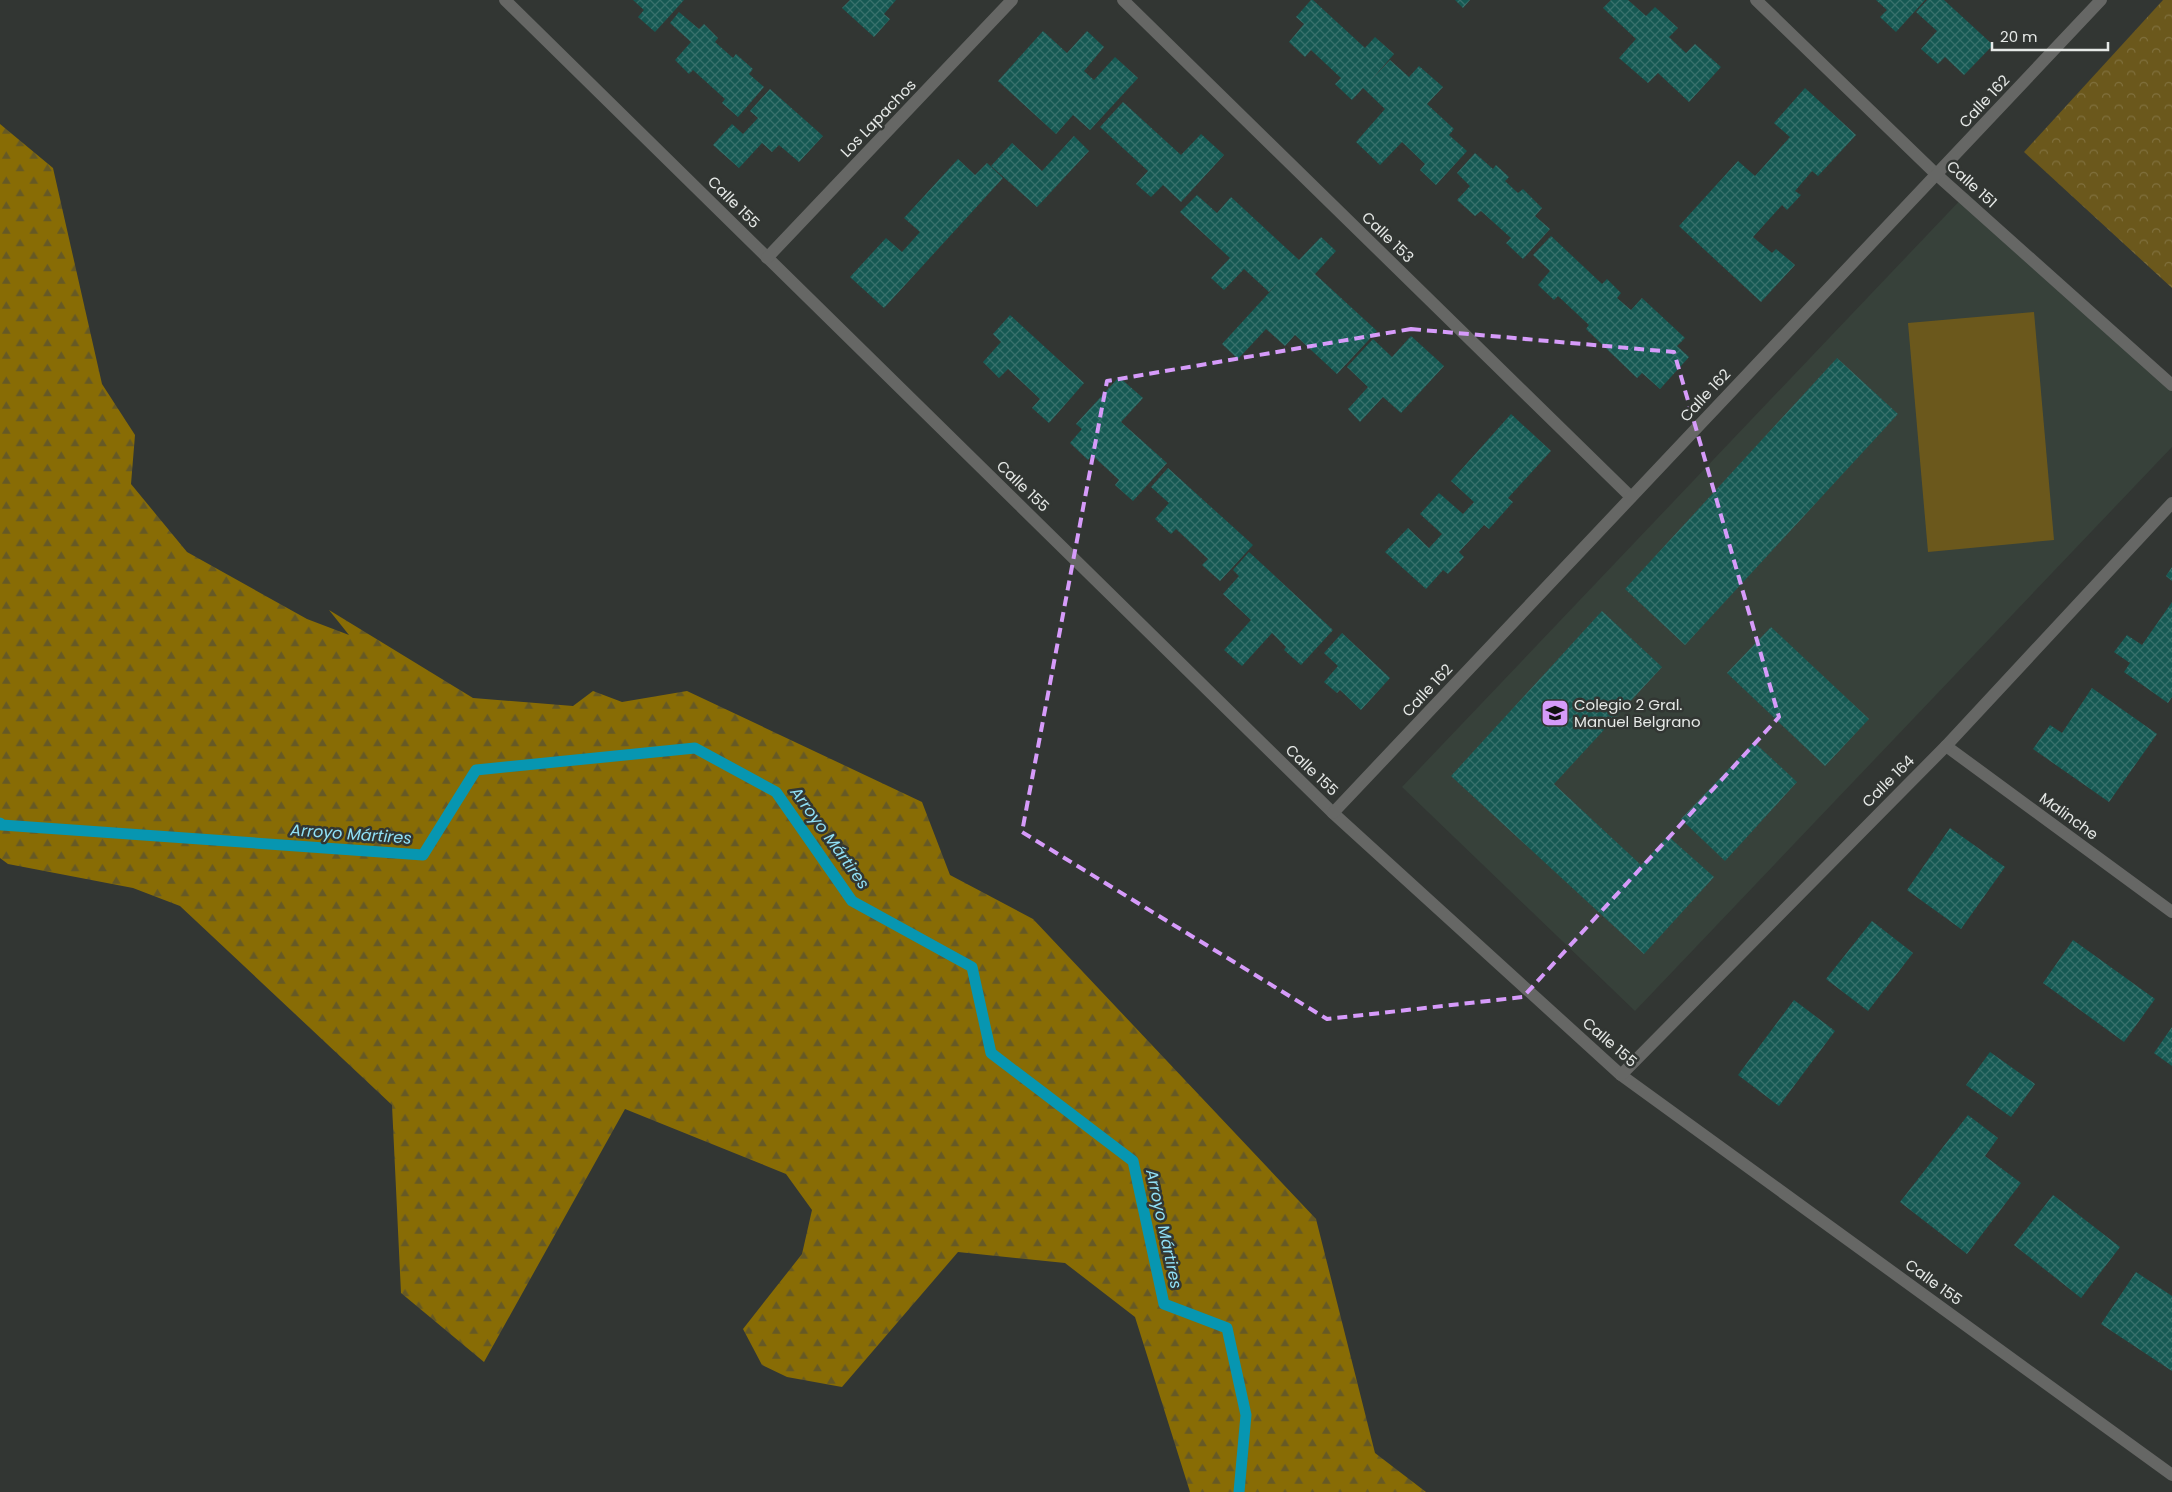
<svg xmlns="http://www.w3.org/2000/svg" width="2172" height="1492" viewBox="0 0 2172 1492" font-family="Poppins,sans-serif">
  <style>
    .built { fill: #37413a }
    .forest { fill: url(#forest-firs) }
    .park { fill: url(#park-crowns) }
    .garden { fill: #6b581c }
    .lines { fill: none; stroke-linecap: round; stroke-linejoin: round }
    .stream { stroke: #0796b1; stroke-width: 11 }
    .building { fill: url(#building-cross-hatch) }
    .minor { stroke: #666765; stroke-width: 12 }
    .marked { fill: none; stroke: #d69bfa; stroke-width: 4; stroke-dasharray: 10 6; stroke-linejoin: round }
    .labels { text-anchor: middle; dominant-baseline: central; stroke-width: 5; stroke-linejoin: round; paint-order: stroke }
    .street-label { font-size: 15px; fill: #e6e9e7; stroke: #323633 }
    .poi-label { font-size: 15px; fill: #e6e9e7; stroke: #323633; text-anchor: start }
    .water-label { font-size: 16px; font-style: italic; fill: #90e0f6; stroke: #323633 }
  </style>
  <defs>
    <pattern id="forest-firs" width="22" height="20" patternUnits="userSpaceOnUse" patternTransform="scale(1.25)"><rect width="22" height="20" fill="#886c05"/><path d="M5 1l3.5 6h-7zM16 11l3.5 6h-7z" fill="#665925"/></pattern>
    <pattern id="park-crowns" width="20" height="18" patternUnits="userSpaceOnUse" patternTransform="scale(1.25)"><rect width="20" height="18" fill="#6b581c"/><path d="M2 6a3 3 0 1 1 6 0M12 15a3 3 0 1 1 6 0" fill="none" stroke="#80703d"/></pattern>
    <pattern id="building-cross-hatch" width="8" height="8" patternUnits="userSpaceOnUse" patternTransform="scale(1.25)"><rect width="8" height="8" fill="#165953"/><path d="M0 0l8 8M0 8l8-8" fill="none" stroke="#38716c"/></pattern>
  </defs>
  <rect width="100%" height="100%" fill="#323633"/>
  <!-- built -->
  <polygon class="built" points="1967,193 2172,389 2172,447 1635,1011 1402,787"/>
  <!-- forest -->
  <polygon class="forest" points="0,124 53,168 102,384 135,435 131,484 187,552 307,619 349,635 329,610 473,698 573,706 593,691 622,702 687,691 922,802 950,875 1033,919 1316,1219 1375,1453 1426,1492 1190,1492 1135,1317 1065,1263 958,1252 842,1387 787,1377 762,1365 743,1329 802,1254 812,1210 786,1174 625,1109 484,1362 401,1293 392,1105 180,906 133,888 8,864 0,858"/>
  <!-- park -->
  <polygon class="park" points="2163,0 2172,0 2172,288 2024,152"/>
  <!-- garden -->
  <polygon class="garden" points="2034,312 2054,540 1928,552 1908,323"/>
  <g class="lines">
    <!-- stream -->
    <polyline class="stream" points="0,823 2,825 423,855 476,770 695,748 776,792 852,901 972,967 991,1053 1133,1161 1164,1304 1227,1328 1246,1415 1239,1492"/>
  </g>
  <!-- building -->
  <g class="building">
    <polygon points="633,0 684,0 655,32 638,17 644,10"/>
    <polygon points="850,0 896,0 884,14 890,19 874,37 842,8"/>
    <polygon points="1311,0 1313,0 1365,48 1375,37 1394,54 1371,80 1390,60 1409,77 1419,66 1443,87 1427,104 1454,129 1449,135 1467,151 1436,185 1420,170 1425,164 1402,142 1380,165 1356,142 1385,109 1363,88 1352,100 1335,84 1341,78 1311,50 1305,57 1289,42 1304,24 1296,17"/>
    <polygon points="1455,0 1470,0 1463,8"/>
    <polygon points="1611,0 1628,0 1646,16 1655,7 1678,28 1669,37 1686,53 1695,44 1721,67 1689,102 1658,73 1648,83 1619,58 1636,39 1603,8"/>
    <polygon points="1876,0 1925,0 1896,32 1880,17 1887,10"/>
    <polygon points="1927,0 1944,0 1993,45 1964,75 1945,57 1938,64 1921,49 1937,31 1916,12"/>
    <polygon points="679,12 699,29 704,24 718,38 715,42 733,58 736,54 753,69 749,74 764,87 738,117 722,103 725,99 693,70 689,74 675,60 691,42 670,23"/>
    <polygon points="1043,31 1067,53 1087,31 1104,47 1084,71 1094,80 1115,57 1138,78 1090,130 1073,115 1056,134 998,81"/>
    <polygon points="1805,88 1856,135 1818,176 1812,171 1795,191 1801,195 1787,210 1782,205 1753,237 1772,253 1776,249 1795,265 1761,302 1679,226 1738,161 1755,176 1790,137 1774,123"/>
    <polygon points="770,89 823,136 799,162 779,145 772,152 762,143 739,168 713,145 732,124 743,134 758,118 750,111"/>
    <polygon points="1123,102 1181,155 1201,134 1224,155 1181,202 1163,185 1151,197 1136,184 1148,171 1100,127"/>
    <polygon points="1074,136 1089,151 1037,207 991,166 1012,143 1042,171"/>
    <polygon points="1475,153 1493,169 1496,165 1509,177 1505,181 1518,193 1523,189 1542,208 1535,216 1550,229 1523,259 1506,243 1511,238 1481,211 1475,216 1457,200 1470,186 1457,173"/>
    <polygon points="958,159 975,175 987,163 1003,178 884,308 850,277 886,238 902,252 920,232 904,218"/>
    <polygon points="1197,195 1217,213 1231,197 1299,260 1321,237 1336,251 1315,274 1377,331 1337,374 1295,335 1285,346 1266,329 1238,359 1222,344 1278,283 1269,292 1244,269 1224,290 1211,278 1230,258 1180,212"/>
    <polygon points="1551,236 1602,284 1607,279 1621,293 1617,298 1631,310 1642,298 1685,338 1677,346 1689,357 1660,389 1642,373 1637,378 1586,329 1589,325 1558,296 1554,300 1538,285 1550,271 1533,255"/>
    <polygon points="1010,315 1084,383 1049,423 1032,408 1040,399 1008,369 999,378 983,362 1001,342 993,334"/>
    <polygon points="1411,336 1444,366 1401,413 1383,397 1360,422 1348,409 1368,387 1347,367 1373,339 1392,357"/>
    <polygon points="1837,358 1898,414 1685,645 1625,589"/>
    <polygon points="1119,377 1143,398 1121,422 1167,463 1133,501 1115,485 1119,480 1092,455 1088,460 1070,443 1082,429 1076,424"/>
    <polygon points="1511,414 1551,451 1508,498 1513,502 1489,529 1484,525 1459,552 1464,557 1448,574 1443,570 1426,589 1385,552 1408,528 1429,548 1442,534 1420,514 1439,493 1463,514 1474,502 1451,481"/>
    <polygon points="1168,468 1253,545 1220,581 1202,565 1208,559 1176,529 1171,534 1155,519 1169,503 1151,487"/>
    <polygon points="1249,552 1333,630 1301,665 1284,650 1286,647 1272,633 1242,666 1224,650 1251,620 1223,594 1239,576 1233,570"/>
    <polygon points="2172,567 2172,581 2166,576"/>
    <polygon points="2172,602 2172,697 2168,703 2124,672 2130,663 2114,652 2127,635 2142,645"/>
    <polygon points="1602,611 1662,667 1554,784 1641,865 1668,836 1714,877 1644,954 1451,776"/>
    <polygon points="1771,627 1869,719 1825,766 1727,673"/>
    <polygon points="1342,633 1390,678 1361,710 1340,690 1337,693 1324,682 1338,666 1324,653"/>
    <polygon points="2092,688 2157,734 2109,802 2033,749 2050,725 2062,733"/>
    <polygon points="1754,742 1797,782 1725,861 1681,819"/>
    <polygon points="1950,828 2005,867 1961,929 1907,890"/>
    <polygon points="1872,921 1913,953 1868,1011 1826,979"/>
    <polygon points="2073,940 2155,999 2124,1042 2043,983"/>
    <polygon points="1794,1000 1835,1031 1779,1106 1738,1075"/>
    <polygon points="2172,1027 2172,1066 2154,1053"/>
    <polygon points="1990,1052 2035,1084 2011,1117 1966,1085"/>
    <polygon points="1968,1115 1998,1138 1985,1156 2021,1183 1967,1254 1900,1202"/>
    <polygon points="2053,1195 2120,1247 2081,1298 2014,1245"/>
    <polygon points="2136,1272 2172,1296 2172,1371 2101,1324"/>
  </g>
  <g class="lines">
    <!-- minor -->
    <g class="minor">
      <polyline points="505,0 1333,813 1621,1075 2172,1475"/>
      <polyline points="1123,0 1631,497"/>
      <polyline points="1756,0 1937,175 2172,385"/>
      <polyline points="767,258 1012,0"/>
      <polyline points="1946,746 2172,912"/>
      <polyline points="1333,813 2101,0"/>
      <polyline points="1621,1075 1946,746 2172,503"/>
    </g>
  </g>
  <!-- marked area -->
  <path class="marked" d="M1411 329 1674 352 1779 717 1523 997 1327 1019 1022 832 1107 381Z"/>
  <!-- icons -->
  <defs>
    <symbol id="school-square" viewBox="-11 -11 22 22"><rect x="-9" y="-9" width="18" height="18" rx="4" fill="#d69bfa" stroke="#323633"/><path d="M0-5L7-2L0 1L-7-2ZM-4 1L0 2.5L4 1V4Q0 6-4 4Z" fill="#111"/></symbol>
  </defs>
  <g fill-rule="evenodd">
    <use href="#school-square" x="1539" y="697" width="32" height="32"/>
  </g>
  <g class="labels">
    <!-- street labels -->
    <g class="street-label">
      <text transform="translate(1984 101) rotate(-47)">Calle 162</text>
      <text transform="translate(878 118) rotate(-46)">Los Lapachos</text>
      <text transform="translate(1972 184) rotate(42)">Calle 151</text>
      <text transform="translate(734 202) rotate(45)">Calle 155</text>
      <text transform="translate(1388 237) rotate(44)">Calle 153</text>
      <text transform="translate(1705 395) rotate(-47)">Calle 162</text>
      <text transform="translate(1023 486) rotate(44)">Calle 155</text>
      <text transform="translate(1427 690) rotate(-47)">Calle 162</text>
      <text transform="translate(1312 770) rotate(44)">Calle 155</text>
      <text transform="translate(1888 781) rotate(-45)">Calle 164</text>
      <text transform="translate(2069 816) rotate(36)">Malinche</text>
      <text transform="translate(1610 1042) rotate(41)">Calle 155</text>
      <text transform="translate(1934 1282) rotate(36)">Calle 155</text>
    </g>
    <!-- poi labels -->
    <g class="poi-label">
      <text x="1574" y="704">Colegio 2 Gral.<tspan x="1574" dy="17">Manuel Belgrano</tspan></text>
    </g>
    <!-- water labels -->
    <g class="water-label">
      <text transform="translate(351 834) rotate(4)">Arroyo Mártires</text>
      <text transform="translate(830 838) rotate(54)">Arroyo Mártires</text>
      <text transform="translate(1164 1229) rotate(78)">Arroyo Mártires</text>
    </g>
  </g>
  <!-- scale -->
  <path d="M1992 42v8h116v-8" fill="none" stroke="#e6e9e7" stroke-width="2.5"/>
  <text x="2000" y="42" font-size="15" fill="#e6e9e7" stroke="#323633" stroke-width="4" paint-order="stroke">20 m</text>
</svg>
